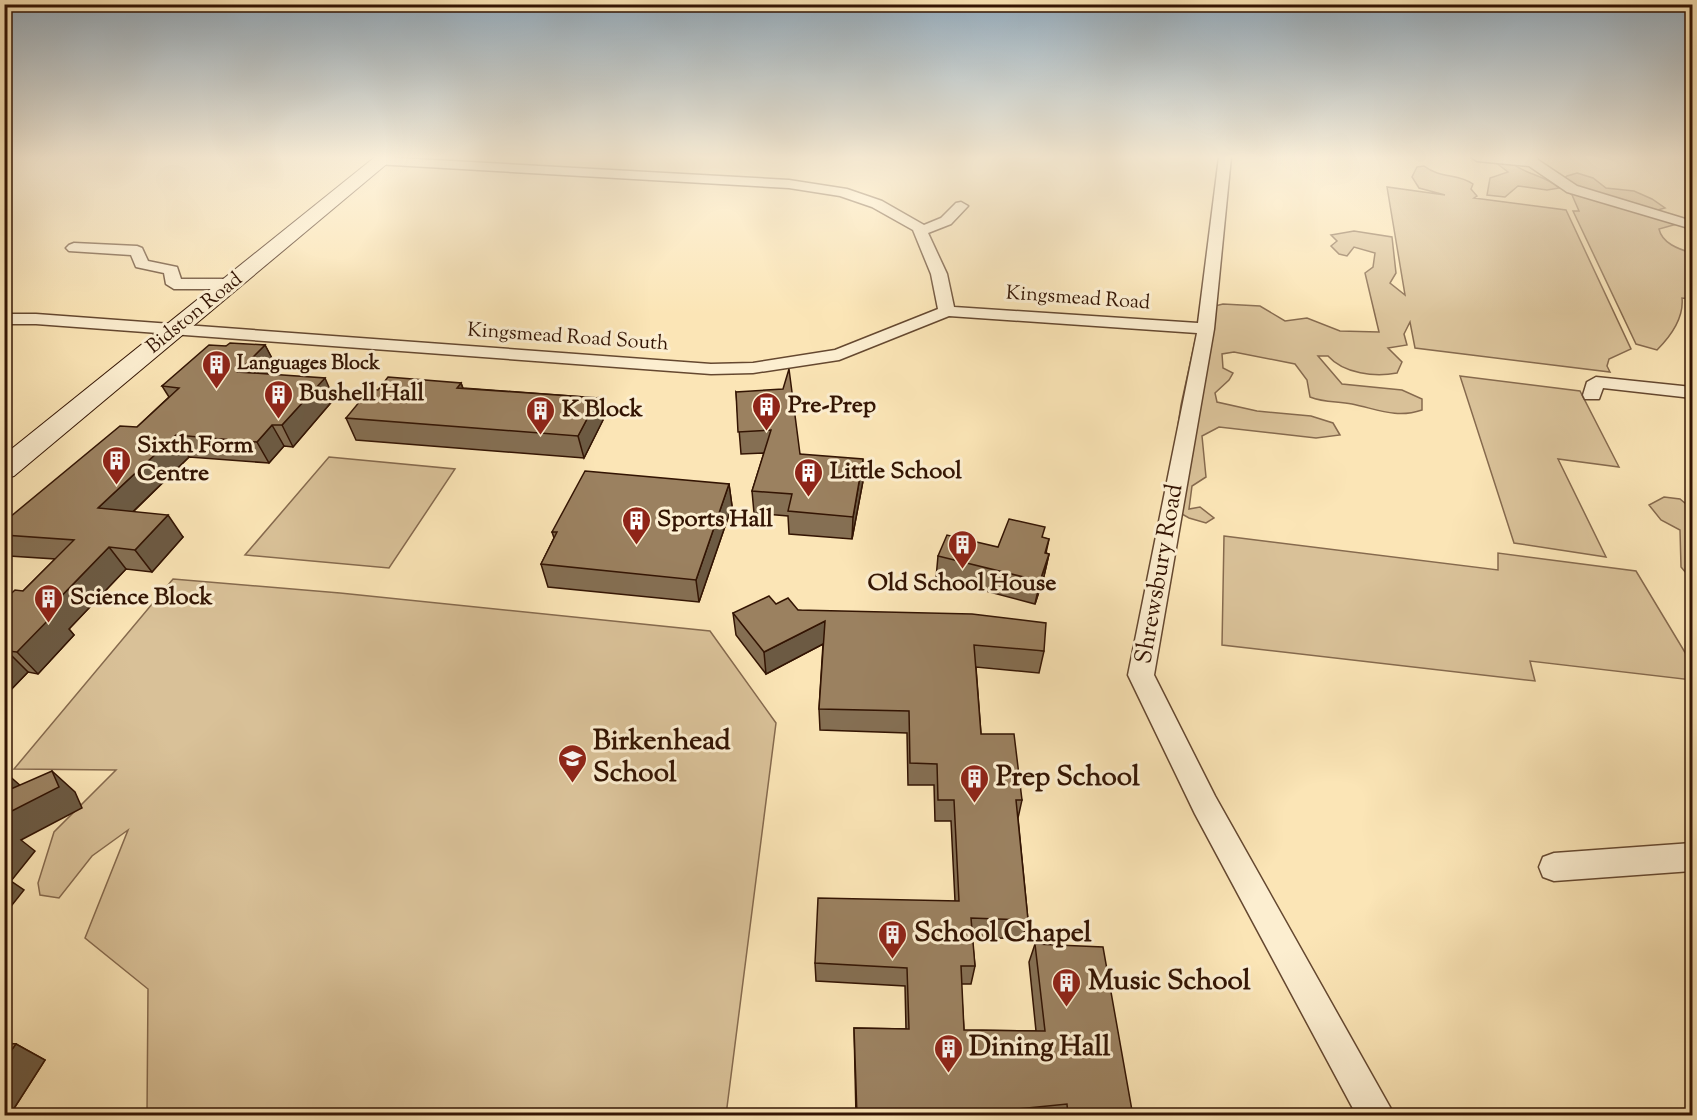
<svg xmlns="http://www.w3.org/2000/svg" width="1697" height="1120" viewBox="0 0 1697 1120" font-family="'Sorts Mill Goudy',serif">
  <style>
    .green { fill: #d9c198; stroke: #866a4e; stroke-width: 1.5 }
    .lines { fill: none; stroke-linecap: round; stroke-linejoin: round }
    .minor-casing { stroke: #654830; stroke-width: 3 }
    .secondary-casing { stroke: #331403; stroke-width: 2 }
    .minor { fill: #fceed0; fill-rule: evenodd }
    .secondary { fill: #fceed0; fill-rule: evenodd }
    .wall { fill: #856f53; stroke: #331403; stroke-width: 1.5 }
    .shaded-wall { fill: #6c5a43; stroke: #331403; stroke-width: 1.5 }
    .building { fill: #9b8160; stroke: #331403; stroke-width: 1.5 }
    .labels { text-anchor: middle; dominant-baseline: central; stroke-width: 6; stroke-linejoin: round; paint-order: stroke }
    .far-street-label { font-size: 20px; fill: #331403; stroke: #fceed0 }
    .far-poi-label { font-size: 20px; font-weight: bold; fill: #331403; stroke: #fceed0; text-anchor: start }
    .poi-label { font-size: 24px; font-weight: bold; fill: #331403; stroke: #fceed0; text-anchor: start }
    .street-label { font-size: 24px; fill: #331403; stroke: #fceed0 }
    .near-poi-label { font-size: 28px; font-weight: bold; fill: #331403; stroke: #fceed0; text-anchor: start }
  </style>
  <rect width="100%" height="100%" fill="#fbe5b6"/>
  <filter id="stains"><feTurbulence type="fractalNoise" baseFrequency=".00333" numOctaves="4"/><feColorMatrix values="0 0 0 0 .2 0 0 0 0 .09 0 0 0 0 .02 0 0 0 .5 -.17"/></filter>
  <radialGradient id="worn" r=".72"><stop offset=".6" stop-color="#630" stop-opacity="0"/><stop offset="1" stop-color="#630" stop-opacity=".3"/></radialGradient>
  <!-- green -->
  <g class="green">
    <path d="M1495 162 1512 163C1526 175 1545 175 1559 188L1547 190 1518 186 1505 197 1487 195 1490 178 1508 172Z"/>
    <path d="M1424 166C1441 179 1458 173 1473 184L1471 189 1477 196 1474 198 1566 210 1631 349 1609 359 1607 366 1610 372 1415 348 1410 322 1404 334 1407 345 1388 348 1402 362 1397 373C1375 377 1344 374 1328 356H1318L1342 384 1402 390 1422 399V410C1396 419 1377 409 1352 404 1337 401 1325 403 1310 397L1307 380 1295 364 1234 352 1222 354 1223 368 1233 373 1229 380 1215 393 1217 402 1257 411 1311 416 1333 423 1340 435 1316 438 1219 427 1202 436 1206 477 1192 486 1189 509 1200 507 1214 518 1206 523 1189 518 1166 505 1181 405 1202 309 1223 304 1260 306 1285 321 1307 318 1340 331 1379 332 1365 273 1373 267 1375 253 1354 247 1347 256 1339 254 1331 246 1337 241 1331 235 1354 231 1392 237 1396 273 1390 283 1405 295 1387 187 1445 195 1419 188 1412 177 1417 167Z"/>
    <path d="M1577 173 1593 178 1606 188 1634 191 1652 199 1665 208 1654 211 1677 224 1659 229C1662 243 1678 249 1692 253V299L1682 298C1684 318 1671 336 1657 350L1636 344 1573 211H1579L1572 195 1559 183 1567 176Z"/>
    <polygon points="1460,376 1580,391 1619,467 1558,459 1606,557 1514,543"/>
    <polygon points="329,457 455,469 389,568 245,555"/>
    <polygon points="1664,497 1680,499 1692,509 1692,580 1681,567 1680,530 1661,520 1649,505"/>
    <polygon points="1224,536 1498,570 1498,553 1636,571 1692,664 1692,680 1530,661 1535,681 1222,645"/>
    <polygon points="173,579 340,593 710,631 776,723 726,1115 147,1115 148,989 85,938 128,830 92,856 59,898 40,895 38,883 54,832 116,770 14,769"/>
  </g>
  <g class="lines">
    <defs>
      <g id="minor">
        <polygon points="4,157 11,157 4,161"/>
        <polygon points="380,157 789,180 847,189 882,201 924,225 941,218 956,203 961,202 968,206 951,224 928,233 947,274 954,307 1198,323 1219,157 1231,157 1214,329 1154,675 1215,796 1395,1116 1357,1116 1195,814 1128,675 1197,333 949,316 839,360 753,373 711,374 36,324 4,324 4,314 36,314 711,364 753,363 835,350 938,309 931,274 913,230 872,207 840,196 789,188 375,164 375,158"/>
        <polygon points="1471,157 1537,157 1538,160 1577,186 1692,221 1692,229 1567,192 1529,166 1477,161"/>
        <polygon points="74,243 137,246 142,248 148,261 177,267 181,279 232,279 240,284 232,289 174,289 166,284 164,273 136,267 131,255 69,251 66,248 69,245"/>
        <polygon points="1596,377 1692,387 1692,398 1603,388 1599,399 1585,399 1583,395 1587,382"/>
        <polygon points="1692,843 1692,871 1554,881 1543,877 1539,867 1543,857 1554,853"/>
      </g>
      <polygon id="secondary" points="375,157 395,157 14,476 4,479 4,455"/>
    </defs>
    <!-- minor casing -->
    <use href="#minor" class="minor-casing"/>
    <!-- secondary casing -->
    <use href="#secondary" class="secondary-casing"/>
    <!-- minor -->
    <use href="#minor" class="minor"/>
    <!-- secondary -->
    <use href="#secondary" class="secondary"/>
  </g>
  <!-- wall -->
  <g class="wall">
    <polygon points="265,345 276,366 268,374 334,399 293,447 284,446 269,463 189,457 133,512 183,537 152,572 126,569 69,629 74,635 38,674 28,672 4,697 4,600 23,591 55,559 9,556 4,550 4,522 137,427 169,397 162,386 226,346"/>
    <polygon points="461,383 463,388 598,398 603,420 584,458 356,440 346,418"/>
    <polygon points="736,392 800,454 863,481 852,539 789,534 788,516 754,513 752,491 764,453 741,454"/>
    <polygon points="729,484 732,506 699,602 548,587 541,564 554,538 552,532"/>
    <polygon points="1043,538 1049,539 1046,553 1049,554 1044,576 1035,604 936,578 938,556 998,547"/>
    <polygon points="776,604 798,610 1044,651 1039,673 976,667 981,734 1022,800 1018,818 1028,920 1022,939 972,937 975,966 971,984 961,984 964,1030 1036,1031 1029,962 1035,944 1133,1116 856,1116 854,1028 906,1029 905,986 816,981 815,963 955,901 951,821 935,821 934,785 908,785 907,733 820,730 819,709 823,644 766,674 736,635 733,613"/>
    <polygon points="4,1043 16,1044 45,1060 13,1110 4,1110"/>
  </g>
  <!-- shaded-wall -->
  <g class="shaded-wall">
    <polygon points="265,345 276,366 249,393 238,372"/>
    <polygon points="325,378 334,399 293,447 282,425"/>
    <polygon points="461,383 468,404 457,388"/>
    <polygon points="598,398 603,420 584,458 578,436"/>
    <polygon points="272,425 284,446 269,463 257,442"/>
    <polygon points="176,435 189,457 114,530 98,508"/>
    <polygon points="863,459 863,481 852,539 853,517"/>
    <polygon points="729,484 732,506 699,602 696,580"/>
    <polygon points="168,515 183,537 152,572 135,550"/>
    <polygon points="109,547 126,569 69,629 74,635 38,674 17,652 46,612"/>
    <polygon points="1049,554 1044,576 1035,604 1040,581"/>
    <polygon points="825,621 825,643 766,674 764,652"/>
    <polygon points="7,651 28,672 4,697 4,653"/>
    <polygon points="52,771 75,792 82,808 21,840 35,851 11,881 24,890 4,915 4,815 11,789 6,773 30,794"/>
    <polygon points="16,1044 45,1060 13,1110 4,1106 4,1060"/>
  </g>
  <!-- building -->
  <g class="building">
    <polygon points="230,343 265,345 238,372 325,378 282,425 272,425 257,442 176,435 98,508 168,515 135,550 109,547 46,612 55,613 17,652 7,651 4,653 4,600 15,590 23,591 74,540 4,535 4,522 120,426 137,427 179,388 162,386 209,345 226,346"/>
    <polygon points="789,369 800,454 863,459 853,517 788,511 792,494 752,491 771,430 738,432 736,392 783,389"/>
    <polygon points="388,377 461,383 457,388 598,398 578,436 346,418 370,389 378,390"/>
    <polygon points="585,471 729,484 696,580 541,564 557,532 552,532"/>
    <polygon points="1009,519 1045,527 1042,537 1049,539 1045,553 1049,554 1040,581 938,556 947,535 998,547"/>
    <polygon points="769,596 776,604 788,598 798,610 972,614 1046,623 1044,651 974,645 981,734 1014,734 1022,800 1016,800 1028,920 971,918 975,966 961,966 964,1030 1045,1031 1035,944 1103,947 1133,1116 1068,1116 1067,1104 1018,1109 1019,1116 857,1116 854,1028 909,1029 907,968 815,963 818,898 959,901 954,800 938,800 937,764 910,763 909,711 819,709 825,621 764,652 733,613"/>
    <polygon points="52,771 59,787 4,815 4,773 6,773 11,789"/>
    <polygon points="4,830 9,831 4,836"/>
    <polygon points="4,1043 16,1044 4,1060"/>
  </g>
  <!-- sky -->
  <linearGradient id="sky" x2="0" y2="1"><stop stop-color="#94abbc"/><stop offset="0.5" stop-color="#fdf3de"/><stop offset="1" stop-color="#fdf3de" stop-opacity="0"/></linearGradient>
  <rect width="1697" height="314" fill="url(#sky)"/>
  <!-- icons -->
  <defs>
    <symbol id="building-pin" viewBox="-11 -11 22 30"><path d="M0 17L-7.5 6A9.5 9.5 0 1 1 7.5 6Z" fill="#8f2418" stroke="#fceed0"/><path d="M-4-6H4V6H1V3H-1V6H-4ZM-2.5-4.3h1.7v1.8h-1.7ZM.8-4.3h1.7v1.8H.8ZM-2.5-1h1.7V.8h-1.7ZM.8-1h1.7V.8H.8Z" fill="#fff"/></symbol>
    <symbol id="school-pin" viewBox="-11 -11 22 30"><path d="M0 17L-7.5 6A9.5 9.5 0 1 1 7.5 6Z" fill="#8f2418" stroke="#fceed0"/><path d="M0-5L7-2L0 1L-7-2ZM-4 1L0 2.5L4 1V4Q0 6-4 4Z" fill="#fff"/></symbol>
  </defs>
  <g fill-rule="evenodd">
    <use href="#building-pin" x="200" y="348" width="33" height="45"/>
    <use href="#building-pin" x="262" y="378" width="33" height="45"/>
    <use href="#building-pin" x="750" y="390" width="33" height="45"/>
    <use href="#building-pin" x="524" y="394" width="33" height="45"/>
    <use href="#building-pin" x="100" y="444" width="33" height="45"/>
    <use href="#building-pin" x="792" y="456" width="33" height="45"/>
    <use href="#building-pin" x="620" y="504" width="33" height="45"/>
    <use href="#building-pin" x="946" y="528" width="33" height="45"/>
    <use href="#building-pin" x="32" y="582" width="33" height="45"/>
    <use href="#school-pin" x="556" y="742" width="33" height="45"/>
    <use href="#building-pin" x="958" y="762" width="33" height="45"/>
    <use href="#building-pin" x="876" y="918" width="33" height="45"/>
    <use href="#building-pin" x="1050" y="966" width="33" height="45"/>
    <use href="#building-pin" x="932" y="1032" width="33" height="45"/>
  </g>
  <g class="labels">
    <!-- far-street labels -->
    <g class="far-street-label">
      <text transform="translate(1078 299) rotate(4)">Kingsmead Road</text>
      <text transform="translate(195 314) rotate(-39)">Bidston Road</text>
      <text transform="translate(568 338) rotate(4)">Kingsmead Road South</text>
    </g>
    <!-- far-poi labels -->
    <g class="far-poi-label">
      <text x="237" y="364">Languages Block</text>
    </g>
    <!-- poi labels -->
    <g class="poi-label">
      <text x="299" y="394">Bushell Hall</text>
      <text x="788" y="406">Pre-Prep</text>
      <text x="562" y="410">K Block</text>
      <text x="137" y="446">Sixth Form<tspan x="137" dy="28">Centre</tspan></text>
      <text x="830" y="472">Little School</text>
      <text x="657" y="520">Sports Hall</text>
      <text x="962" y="584" text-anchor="middle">Old School House</text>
      <text x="70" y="598">Science Block</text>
    </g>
    <!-- street labels -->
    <g class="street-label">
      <text transform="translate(1160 574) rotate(-80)">Shrewsbury Road</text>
    </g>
    <!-- near-poi labels -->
    <g class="near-poi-label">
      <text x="593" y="742">Birkenhead<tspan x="593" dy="32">School</tspan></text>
      <text x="996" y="778">Prep School</text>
      <text x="914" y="934">School Chapel</text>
      <text x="1088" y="982">Music School</text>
      <text x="969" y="1048">Dining Hall</text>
    </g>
  </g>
  <!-- margin -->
  <rect width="1697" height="1120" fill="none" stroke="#fbe5b6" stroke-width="24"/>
  <rect x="6" y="6" width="1685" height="1108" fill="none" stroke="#331403" stroke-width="3"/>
  <rect x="12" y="12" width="1673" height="1096" fill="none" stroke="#331403" stroke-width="1.5"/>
  <rect width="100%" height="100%" filter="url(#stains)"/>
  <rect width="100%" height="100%" fill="url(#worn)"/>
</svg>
